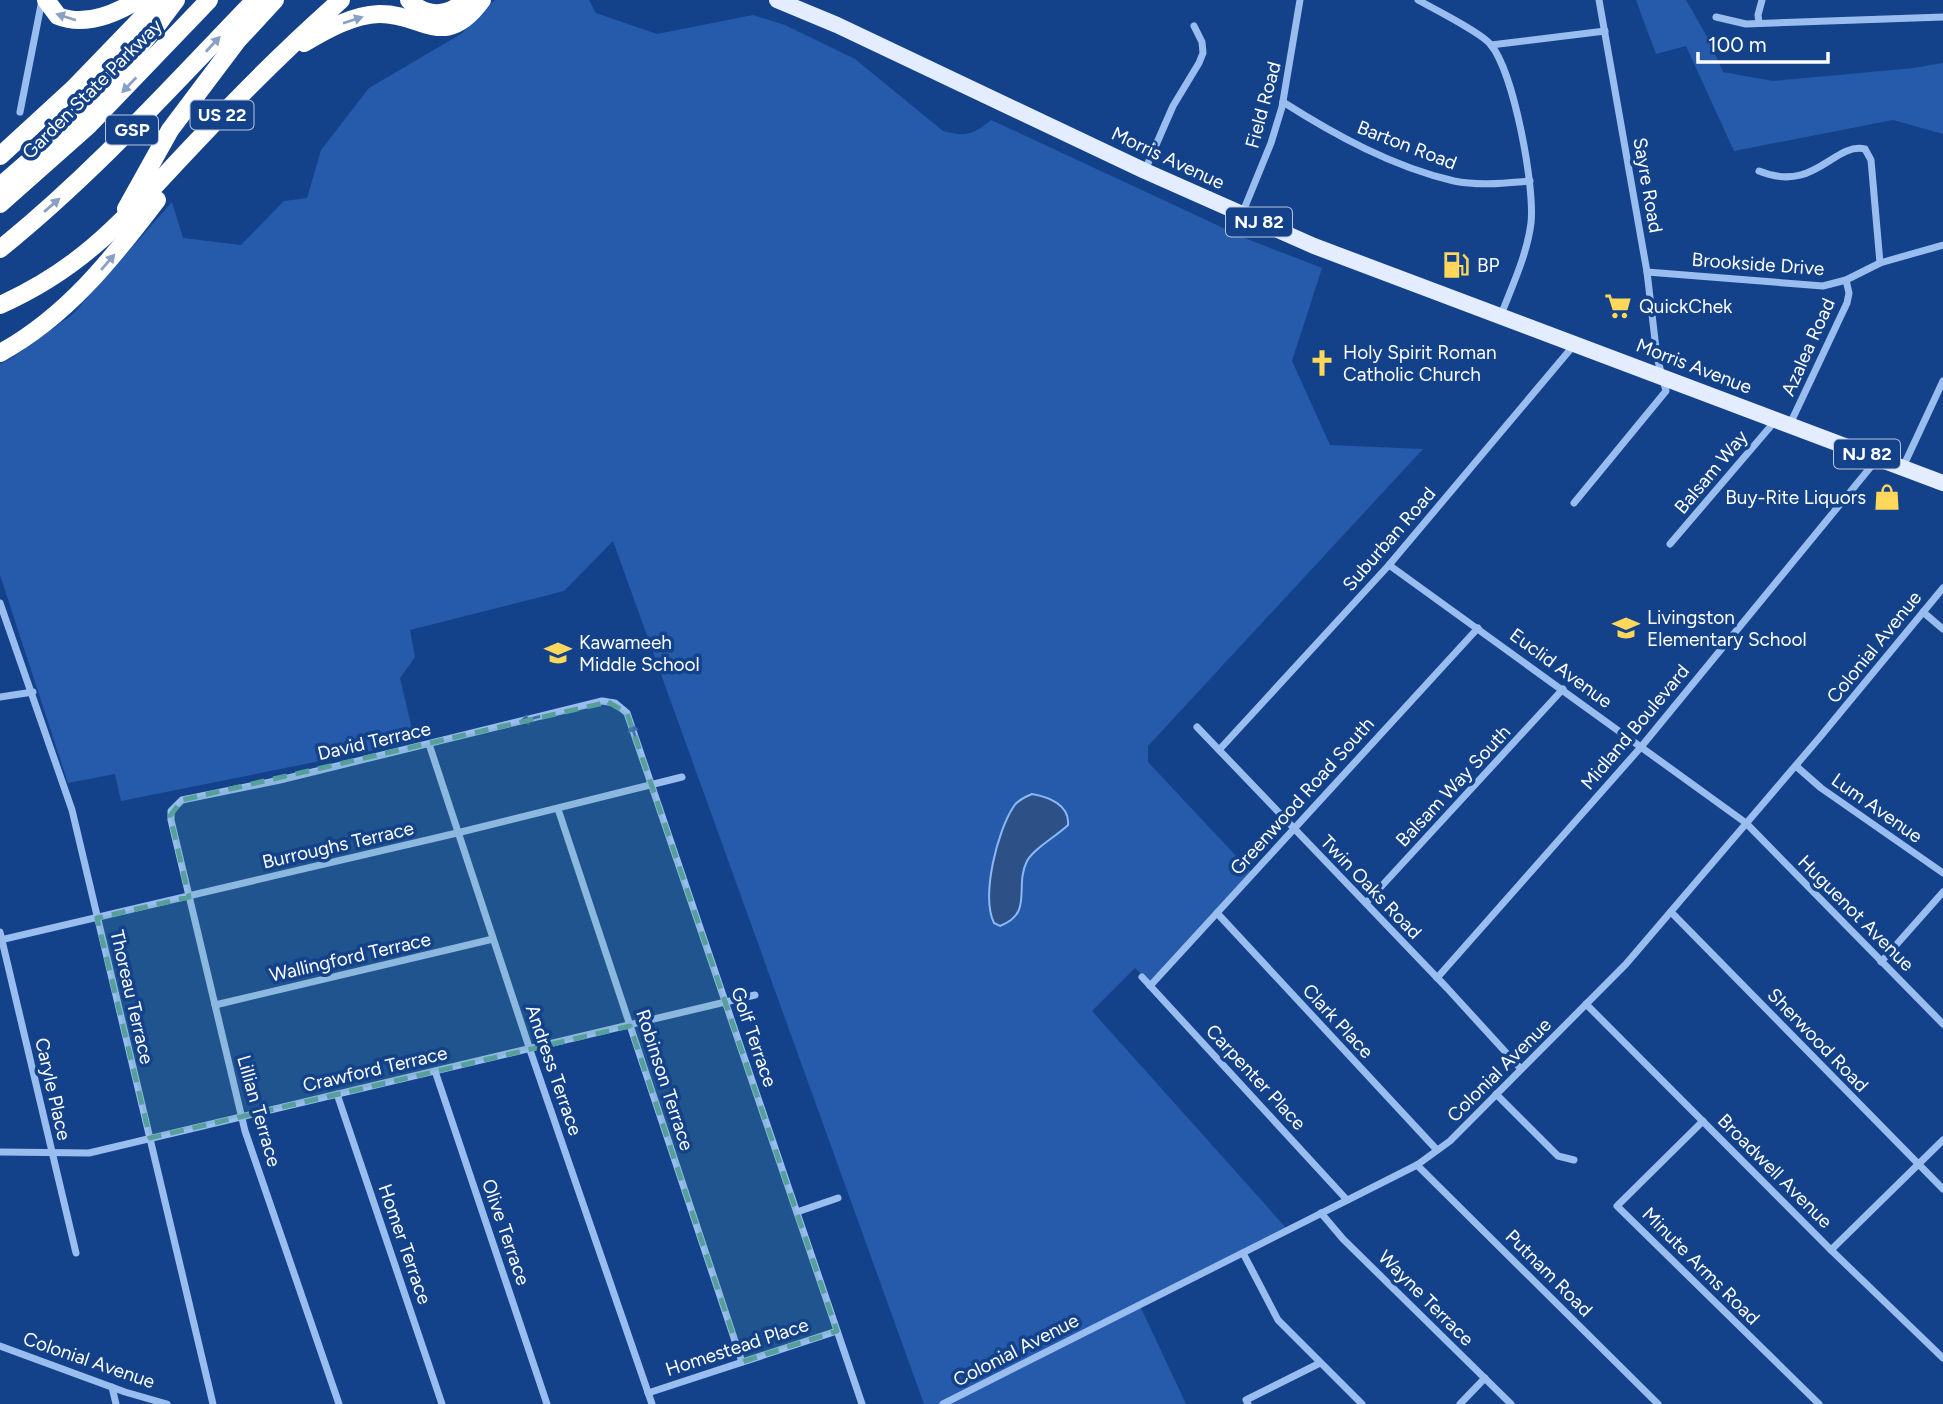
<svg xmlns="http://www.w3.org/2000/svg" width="1943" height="1404" viewBox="0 0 1943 1404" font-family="Figtree,sans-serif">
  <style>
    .green { fill: #255baa }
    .water { fill: #2d5187; stroke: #8cb7f4; stroke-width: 2 }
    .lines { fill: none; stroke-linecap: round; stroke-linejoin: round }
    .street { stroke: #9abdf0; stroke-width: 7 }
    .primary { stroke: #e4edff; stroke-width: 16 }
    .highway { stroke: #fff; stroke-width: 18 }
    .oneway { fill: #89a0c5 }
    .oneway2 { fill: #426dae }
    .marked { fill: #579f9a; fill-opacity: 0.2; stroke: #579f9a; stroke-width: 5; stroke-dasharray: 14 9; stroke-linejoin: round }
    .labels { text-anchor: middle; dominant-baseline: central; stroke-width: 7; stroke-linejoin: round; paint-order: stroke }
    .shield { fill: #13428b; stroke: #b8c6dc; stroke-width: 2 }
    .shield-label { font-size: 18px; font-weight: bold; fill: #fff }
    .street-label { font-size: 19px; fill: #fff; stroke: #13428b }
    .poi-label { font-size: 19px; fill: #fff; stroke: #13428b; text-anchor: start }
  </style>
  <rect width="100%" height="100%" fill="#13428b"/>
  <!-- green -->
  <g class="green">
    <path d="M495 0H589L596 13 657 34 753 15 785 25 855 59 943 131C966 137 973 135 991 120L1247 239 1322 268 1292 361 1330 445 1423 449 1148 746V762L1252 873 1151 984 1135 968 1092 1011 1288 1230 1140 1306 1186 1404H924L613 541 564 591 410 630 415 657 400 678 415 742 121 801 115 774 68 783 0 575V364L10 359 72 315 172 202 183 238 241 245 284 201 307 198 321 150 369 88 461 34Z"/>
    <polygon points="1636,0 1686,0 1709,40 1723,72 1773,81 1914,68 1943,63 1943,134 1893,120 1734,151 1686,46 1656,54"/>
  </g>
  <!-- water -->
  <path class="water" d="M1032 794C1049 797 1070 805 1068 825 1057 836 1034 848 1027 861 1014 887 1034 913 1000 926L994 923C981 896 997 831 1014 806 1018 800 1025 797 1032 794Z"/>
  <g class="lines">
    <!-- street -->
    <g class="street">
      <path d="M1418 0C1434 9 1482 33 1491 45 1514 73 1535 187 1531 223 1527 255 1512 286 1501 315"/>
      <polyline points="1716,17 1746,24 1943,17"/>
      <polyline points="1759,23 1758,15 1762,0"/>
      <polyline points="1491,45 1605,31"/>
      <path d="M1283 102C1335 135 1393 167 1454 181 1479 186 1505 183 1530 181"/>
      <polyline points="20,112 42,0"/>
      <polyline points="1145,170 1173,106 1199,63 1203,53 1202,42 1194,26"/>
      <path d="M1759 171C1815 194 1833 142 1865 149L1871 160 1880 263"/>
      <polyline points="1242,214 1271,143 1282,107 1300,0"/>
      <polyline points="1647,272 1823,286 1846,280 1880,263 1943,245"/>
      <polyline points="1790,424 1847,303 1849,293 1846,280"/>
      <polyline points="1903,467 1943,381"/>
      <polyline points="1574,503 1666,391 1657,357 1647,272 1599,0"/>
      <polyline points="1670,544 1776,420"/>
      <polyline points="1389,565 1746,823 1943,1024"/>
      <polyline points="0,603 72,810 213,1404"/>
      <polyline points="1923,612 1943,629"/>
      <polyline points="0,697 33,692"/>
      <polyline points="1197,727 1447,988 1521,1069"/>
      <polyline points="429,744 530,1050 652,1404"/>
      <polyline points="1219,750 1389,565 1574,345"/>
      <polyline points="1796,766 1821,788 1943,873"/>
      <polyline points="558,809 742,1362"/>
      <polyline points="1366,903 1563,689"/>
      <polyline points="1671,912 1943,1189"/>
      <polyline points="1217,913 1437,1150"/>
      <polyline points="0,932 76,1253"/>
      <polyline points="0,940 457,833 682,777"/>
      <polyline points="1881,962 1943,892"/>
      <polyline points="1142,977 1347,1200"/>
      <polyline points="1437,978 1641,747 1878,458"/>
      <polyline points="1150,986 1478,628"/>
      <polyline points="1586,1004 1831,1250 1943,1358"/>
      <polyline points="215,1005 493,939"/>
      <polyline points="435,1071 547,1404"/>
      <polyline points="337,1094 442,1404"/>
      <polyline points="1496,1094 1558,1156 1574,1160"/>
      <polyline points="1703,1121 1617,1206 1819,1404"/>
      <polyline points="0,1152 89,1153 755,995"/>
      <polyline points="1417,1165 1658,1404"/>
      <polyline points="797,1212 838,1198"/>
      <polyline points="1321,1213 1343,1239 1511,1404"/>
      <polyline points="1831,1250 1943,1140"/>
      <polyline points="1243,1253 1278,1320 1362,1404"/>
      <polyline points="0,1346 125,1392 167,1404"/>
      <polyline points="112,1387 116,1404"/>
      <polyline points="648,1393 837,1331"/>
      <polyline points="339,1404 245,1131 171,820 171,811 182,800 280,780 602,701 615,703 627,713 862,1404"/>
      <polyline points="943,1404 1417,1165 1450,1141 1626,964 1820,737 1943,588"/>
      <polyline points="1248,1404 1246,1400 1320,1363"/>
      <polyline points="1460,1404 1485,1378"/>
    </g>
    <!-- primary -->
    <polyline class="primary" points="777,0 837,25 1145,171 1314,246 1943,483"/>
    <!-- highway -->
    <g class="highway">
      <path d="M46 0 58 16C85 27 115 14 138 0"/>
      <path d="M409 0C425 18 449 17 465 0"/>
      <path d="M304 43C326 30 352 15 379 14 423 13 444 52 482 0"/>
      <polyline points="0,156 73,89 159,0"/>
      <path d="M0 186C66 131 126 69 176 0"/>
      <polyline points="0,204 88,126 209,0"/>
      <polyline points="126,209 170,130 237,41 275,0"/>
      <path d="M0 249C94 173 171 87 255 0"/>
      <path d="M0 305C90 265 130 211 196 142 242 93 290 45 341 0"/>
      <path d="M0 353C66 317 112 259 157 200"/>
    </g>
  </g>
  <!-- one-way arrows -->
  <defs><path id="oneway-solid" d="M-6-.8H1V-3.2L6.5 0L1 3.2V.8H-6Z" transform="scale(1.75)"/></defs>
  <g class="oneway">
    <use href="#oneway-solid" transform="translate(66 17) rotate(-162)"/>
    <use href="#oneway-solid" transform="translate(353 20) rotate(-18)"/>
    <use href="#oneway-solid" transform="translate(213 44) rotate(-47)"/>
    <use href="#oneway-solid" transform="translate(129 85) rotate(134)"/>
    <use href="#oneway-solid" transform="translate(52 205) rotate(-41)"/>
    <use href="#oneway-solid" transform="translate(108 262) rotate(-49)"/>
  </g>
  <g class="oneway2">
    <use href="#oneway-solid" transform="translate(530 719) rotate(166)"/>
    <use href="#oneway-solid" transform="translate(634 733) rotate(-109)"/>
  </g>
  <!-- marked area -->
  <path class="marked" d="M608 702 627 713 837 1331 742 1362 630 1026 150 1138 97 918 189 897 170 816 182 800Z"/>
  <!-- icons -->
  <defs>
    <symbol id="fuel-bare" viewBox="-9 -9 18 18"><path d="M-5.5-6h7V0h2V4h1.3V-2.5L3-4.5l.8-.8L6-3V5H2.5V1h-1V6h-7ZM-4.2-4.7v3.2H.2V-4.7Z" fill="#ffd75a" stroke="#13428b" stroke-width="2.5" paint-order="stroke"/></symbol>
    <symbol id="supermarket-bare" viewBox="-9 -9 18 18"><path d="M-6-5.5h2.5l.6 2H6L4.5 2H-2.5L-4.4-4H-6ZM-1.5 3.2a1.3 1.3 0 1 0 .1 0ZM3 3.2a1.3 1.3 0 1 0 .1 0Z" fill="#ffd75a" stroke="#13428b" stroke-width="2.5" paint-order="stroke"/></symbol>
    <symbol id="church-bare" viewBox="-9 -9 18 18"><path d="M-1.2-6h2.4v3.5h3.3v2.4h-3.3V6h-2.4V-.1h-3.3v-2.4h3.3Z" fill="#ffd75a" stroke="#13428b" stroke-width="2.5" paint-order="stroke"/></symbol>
    <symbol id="shop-bare" viewBox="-9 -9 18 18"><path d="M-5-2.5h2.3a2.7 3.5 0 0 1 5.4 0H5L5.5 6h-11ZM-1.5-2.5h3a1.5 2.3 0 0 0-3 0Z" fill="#ffd75a" stroke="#13428b" stroke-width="2.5" paint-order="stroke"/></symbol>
    <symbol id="school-bare" viewBox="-9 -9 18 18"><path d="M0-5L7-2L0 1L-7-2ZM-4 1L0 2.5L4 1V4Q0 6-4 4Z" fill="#ffd75a" stroke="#13428b" stroke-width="2.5" paint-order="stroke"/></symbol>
  </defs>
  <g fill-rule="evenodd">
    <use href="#fuel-bare" x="1437" y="246" width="38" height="38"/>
    <use href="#supermarket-bare" x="1599" y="287" width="38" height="38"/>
    <use href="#church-bare" x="1303" y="344" width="38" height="38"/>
    <use href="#shop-bare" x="1868" y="478" width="38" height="38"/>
    <use href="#school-bare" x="1607" y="609" width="38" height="38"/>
    <use href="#school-bare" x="539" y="634" width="38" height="38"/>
  </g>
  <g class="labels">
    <!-- shield labels -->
    <g class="shield">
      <rect x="190.5" y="100.5" width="63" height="29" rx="5"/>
      <rect x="106" y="115.5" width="52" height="29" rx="5"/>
      <rect x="1226" y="207.5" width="66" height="29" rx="5"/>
      <rect x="1834" y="439.5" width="66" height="29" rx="5"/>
    </g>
    <g class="shield-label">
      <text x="222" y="115">US 22</text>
      <text x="132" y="130">GSP</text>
      <text x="1259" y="222">NJ 82</text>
      <text x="1867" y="454">NJ 82</text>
    </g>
    <!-- street labels -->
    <g class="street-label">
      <text transform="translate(92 89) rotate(-45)">Garden State Parkway</text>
      <text transform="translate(1263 105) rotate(-75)">Field Road</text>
      <text transform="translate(1407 145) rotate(21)">Barton Road</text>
      <text transform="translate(1168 158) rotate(25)">Morris Avenue</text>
      <text transform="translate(1648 185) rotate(80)">Sayre Road</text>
      <text transform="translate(1758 264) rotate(4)">Brookside Drive</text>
      <text transform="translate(1808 347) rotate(-66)">Azalea Road</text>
      <text transform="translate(1694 366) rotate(21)">Morris Avenue</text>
      <text transform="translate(1711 472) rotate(-50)">Balsam Way</text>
      <text transform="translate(1389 539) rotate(-49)">Suburban Road</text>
      <text transform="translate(1874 647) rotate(-51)">Colonial Avenue</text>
      <text transform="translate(1561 668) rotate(36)">Euclid Avenue</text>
      <text transform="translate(1635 727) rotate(-50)">Midland Boulevard</text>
      <text transform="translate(374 741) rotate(-13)">David Terrace</text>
      <text transform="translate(1453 786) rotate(-47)">Balsam Way South</text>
      <text transform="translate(1302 796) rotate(-48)">Greenwood Road South</text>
      <text transform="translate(1877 808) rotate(35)">Lum Avenue</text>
      <text transform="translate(338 845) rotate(-13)">Burroughs Terrace</text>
      <text transform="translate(1371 887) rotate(46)">Twin Oaks Road</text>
      <text transform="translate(1856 913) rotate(45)">Huguenot Avenue</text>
      <text transform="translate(350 957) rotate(-13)">Wallingford Terrace</text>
      <text transform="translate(132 997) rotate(77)">Thoreau Terrace</text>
      <text transform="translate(1338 1021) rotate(47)">Clark Place</text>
      <text transform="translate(754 1037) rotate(71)">Golf Terrace</text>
      <text transform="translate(1818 1040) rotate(46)">Sherwood Road</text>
      <text transform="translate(375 1069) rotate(-13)">Crawford Terrace</text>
      <text transform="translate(554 1070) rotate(71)">Andress Terrace</text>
      <text transform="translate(1499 1070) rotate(-45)">Colonial Avenue</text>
      <text transform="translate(1256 1077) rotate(47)">Carpenter Place</text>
      <text transform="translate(665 1080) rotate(72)">Robinson Terrace</text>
      <text transform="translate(53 1089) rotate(77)">Caryle Place</text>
      <text transform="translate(259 1111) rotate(74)">Lillian Terrace</text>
      <text transform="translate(1775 1171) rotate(45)">Broadwell Avenue</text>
      <text transform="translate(506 1232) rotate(71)">Olive Terrace</text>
      <text transform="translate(405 1244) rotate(71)">Homer Terrace</text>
      <text transform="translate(1701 1266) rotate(45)">Minute Arms Road</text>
      <text transform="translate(1549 1273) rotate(45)">Putnam Road</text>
      <text transform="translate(1426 1298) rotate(45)">Wayne Terrace</text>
      <text transform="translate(737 1347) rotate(-18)">Homestead Place</text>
      <text transform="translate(1016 1350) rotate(-27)">Colonial Avenue</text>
      <text transform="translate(89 1360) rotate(19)">Colonial Avenue</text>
    </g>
    <!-- poi labels -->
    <g class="poi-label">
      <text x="1477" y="265">BP</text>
      <text x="1639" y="306">QuickChek</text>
      <text x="1343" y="352">Holy Spirit Roman<tspan x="1343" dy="22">Catholic Church</tspan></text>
      <text x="1866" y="497" text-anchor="end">Buy-Rite Liquors</text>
      <text x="1647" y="617">Livingston<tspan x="1647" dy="22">Elementary School</tspan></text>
      <text x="579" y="642">Kawameeh<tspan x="579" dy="22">Middle School</tspan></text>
    </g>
  </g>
  <!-- scale -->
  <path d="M1698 52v10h130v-10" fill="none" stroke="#ffffff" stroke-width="3.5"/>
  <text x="1708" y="52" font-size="21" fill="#ffffff" stroke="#13428b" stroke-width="5" paint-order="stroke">100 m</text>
</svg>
